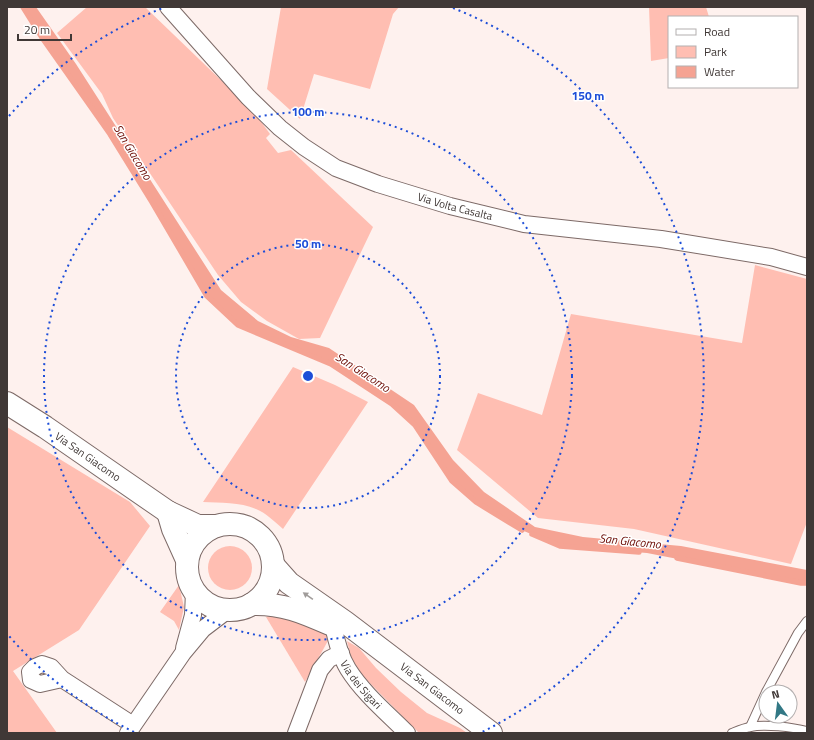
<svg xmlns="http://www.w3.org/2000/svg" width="814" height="740" viewBox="0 0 814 740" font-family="'Titillium Web',sans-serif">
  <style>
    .green { fill: #ffbeb2 }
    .water { fill: #f5a393 }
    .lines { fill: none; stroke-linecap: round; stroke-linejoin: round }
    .stream { stroke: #f5a393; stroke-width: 5.5 }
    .lane-casing { stroke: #7d6a67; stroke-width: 10 }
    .street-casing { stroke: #7d6a67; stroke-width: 18 }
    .secondary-casing { stroke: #7d6a67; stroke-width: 24 }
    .lane { stroke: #fff; stroke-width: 8 }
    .street { stroke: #fff; stroke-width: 16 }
    .secondary { stroke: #fff; stroke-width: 22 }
    .oneway { fill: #a09c9a }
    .ring { fill: none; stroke: #1d4ed8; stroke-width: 2; stroke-dasharray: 2 4 }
    .labels { text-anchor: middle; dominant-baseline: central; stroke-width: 3; stroke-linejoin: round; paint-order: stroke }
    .street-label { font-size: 11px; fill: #403836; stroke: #fff }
    .water-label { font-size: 12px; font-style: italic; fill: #6a0800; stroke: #fff }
    .centre { fill: #1d4ed8; stroke: #fff; stroke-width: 2 }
    .ring-label { font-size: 12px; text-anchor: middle; font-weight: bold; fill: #1d4ed8; stroke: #fff; stroke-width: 3; stroke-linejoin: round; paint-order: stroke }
  </style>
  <rect width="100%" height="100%" fill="#fef1ee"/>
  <!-- green -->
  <g class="green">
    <polygon points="87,7 145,7 254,112 270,134 266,138 278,153 291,150 373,227 320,338 299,339 267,321 241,302 218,275 113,118 102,94 57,33"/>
    <polygon points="281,7 399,7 393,14 370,89 314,74 300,119 267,89"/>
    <polygon points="649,7 706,7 709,17 669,17 669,58 651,61"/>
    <polygon points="755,265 807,279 807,522 791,564 634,529 538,518 457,450 478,393 542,415 571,314 742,343"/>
    <path d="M293 367 335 385 368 402 283 529C275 522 266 513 256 509 240 502 220 503 203 502Z"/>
    <polygon points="7,427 130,502 150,526 79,630 13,671 57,733 7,733"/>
    <circle cx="230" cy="568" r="22"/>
    <polygon points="179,585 184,607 179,630 174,621 160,612"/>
    <polygon points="278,613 322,630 329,639 305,682 266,617"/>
    <polygon points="347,641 359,648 376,668 401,692 427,713 460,728 467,733 419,733 361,674 351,657"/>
  </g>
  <!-- water -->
  <polygon class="water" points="23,7 36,7 76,64 221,290 258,321 291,337 329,348 414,405 453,460 484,492 535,527 583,537 681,546 807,570 807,583 801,583 647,553 560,546 519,529 476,502 452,481 415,425 392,404 331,364 238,325 207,296 152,202 110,134 43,39"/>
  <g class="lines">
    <!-- stream -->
    <g class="stream">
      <polyline points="23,7 43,39 110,134 152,202 207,296 238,325 331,364 392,404 415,425 452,481 476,502 522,530"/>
      <polyline points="532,534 560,546 639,552"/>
      <polyline points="677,558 801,583 807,583"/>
    </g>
    <defs>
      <g id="lane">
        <polyline points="750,727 766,692 798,633 807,621"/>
        <path d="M732 733C737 731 744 728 750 727 765 724 792 727 807 731"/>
      </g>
      <g id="street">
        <path id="s1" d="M168 7 248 97 280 128 304 147 336 168 378 184 450 206 524 224 661 239 771 257 807 267"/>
        <path id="s2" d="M333 625C336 640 340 656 348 669 363 693 387 713 407 733"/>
        <polyline points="184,648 193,615 194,592"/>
        <polyline points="62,679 40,684 31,680 30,672 35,667 42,664 51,667 62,679 133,725"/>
        <polyline points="128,733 183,653 203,629 228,610"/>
        <polyline points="296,733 320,670 329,659 341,653"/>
      </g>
      <g id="secondary">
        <path id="s3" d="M7 403 45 427 168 512 198 526H215"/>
        <polyline points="168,512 173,529 187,560"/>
        <circle cx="230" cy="567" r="43"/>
        <path id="s4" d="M273 565 289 583 345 622 491 733"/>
        <path d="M252 604C282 603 303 612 330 624"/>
      </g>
    </defs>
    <!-- lane casing -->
    <use href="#lane" class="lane-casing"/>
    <!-- street casing -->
    <use href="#street" class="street-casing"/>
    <!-- secondary casing -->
    <use href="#secondary" class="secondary-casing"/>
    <!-- lane -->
    <use href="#lane" class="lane"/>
    <!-- street -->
    <use href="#street" class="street"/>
    <!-- secondary -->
    <use href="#secondary" class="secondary"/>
  </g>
  <!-- one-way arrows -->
  <defs><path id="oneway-solid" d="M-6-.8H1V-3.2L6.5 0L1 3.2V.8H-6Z"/></defs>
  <use class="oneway" href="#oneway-solid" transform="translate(308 596) rotate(-145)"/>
  <!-- distance rings -->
  <g class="ring">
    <circle cx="308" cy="376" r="132"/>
    <circle cx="308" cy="376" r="264"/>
    <path d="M134 732A396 396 0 0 1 9 636M9 116A396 396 0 0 1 163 8M453 8A396 396 0 0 1 482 732"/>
  </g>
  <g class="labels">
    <!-- street labels -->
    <g class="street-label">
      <text stroke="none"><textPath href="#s1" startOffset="359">Via Volta Casalta</textPath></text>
      <text stroke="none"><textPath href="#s3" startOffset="97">Via San Giacomo</textPath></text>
      <text stroke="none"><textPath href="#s2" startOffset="67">Via dei Sigari</textPath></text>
      <text stroke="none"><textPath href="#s4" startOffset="202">Via San Giacomo</textPath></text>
    </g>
    <!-- water labels -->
    <g class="water-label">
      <text transform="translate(133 152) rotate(59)">San Giacomo</text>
      <text transform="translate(363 372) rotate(33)">San Giacomo</text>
      <text transform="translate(630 541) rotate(6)">San Giacomo</text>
    </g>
  </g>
  <circle cx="308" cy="376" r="6" class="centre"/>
  <g class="ring-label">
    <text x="588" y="100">150 m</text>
    <text x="308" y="116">100 m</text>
    <text x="308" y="248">50 m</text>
  </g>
  <!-- border -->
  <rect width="814" height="740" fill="none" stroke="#403836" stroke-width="16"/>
  <!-- legend -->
  <rect x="668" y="16" width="130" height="72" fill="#ffffff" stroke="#b3afaf"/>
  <rect x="676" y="29" width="20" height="6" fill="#ffffff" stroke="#b3afaf"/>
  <text x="704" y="36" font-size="12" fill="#403836">Road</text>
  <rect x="676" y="46" width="20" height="12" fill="#ffbeb2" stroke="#b3afaf"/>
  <text x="704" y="56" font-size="12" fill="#403836">Park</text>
  <rect x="676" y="66" width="20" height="12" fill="#f5a393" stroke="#b3afaf"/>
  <text x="704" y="76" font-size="12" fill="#403836">Water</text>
  <!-- north arrow -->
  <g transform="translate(778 704) rotate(346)"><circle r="19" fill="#ffffff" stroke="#b3afaf"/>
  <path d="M0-3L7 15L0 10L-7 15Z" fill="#327885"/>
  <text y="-6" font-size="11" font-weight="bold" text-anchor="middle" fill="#403836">N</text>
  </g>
  <!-- scale -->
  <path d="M18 34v6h53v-6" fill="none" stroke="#403836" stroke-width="2"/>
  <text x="24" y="34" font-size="12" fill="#403836" stroke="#ffffff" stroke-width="3" paint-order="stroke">20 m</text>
</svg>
